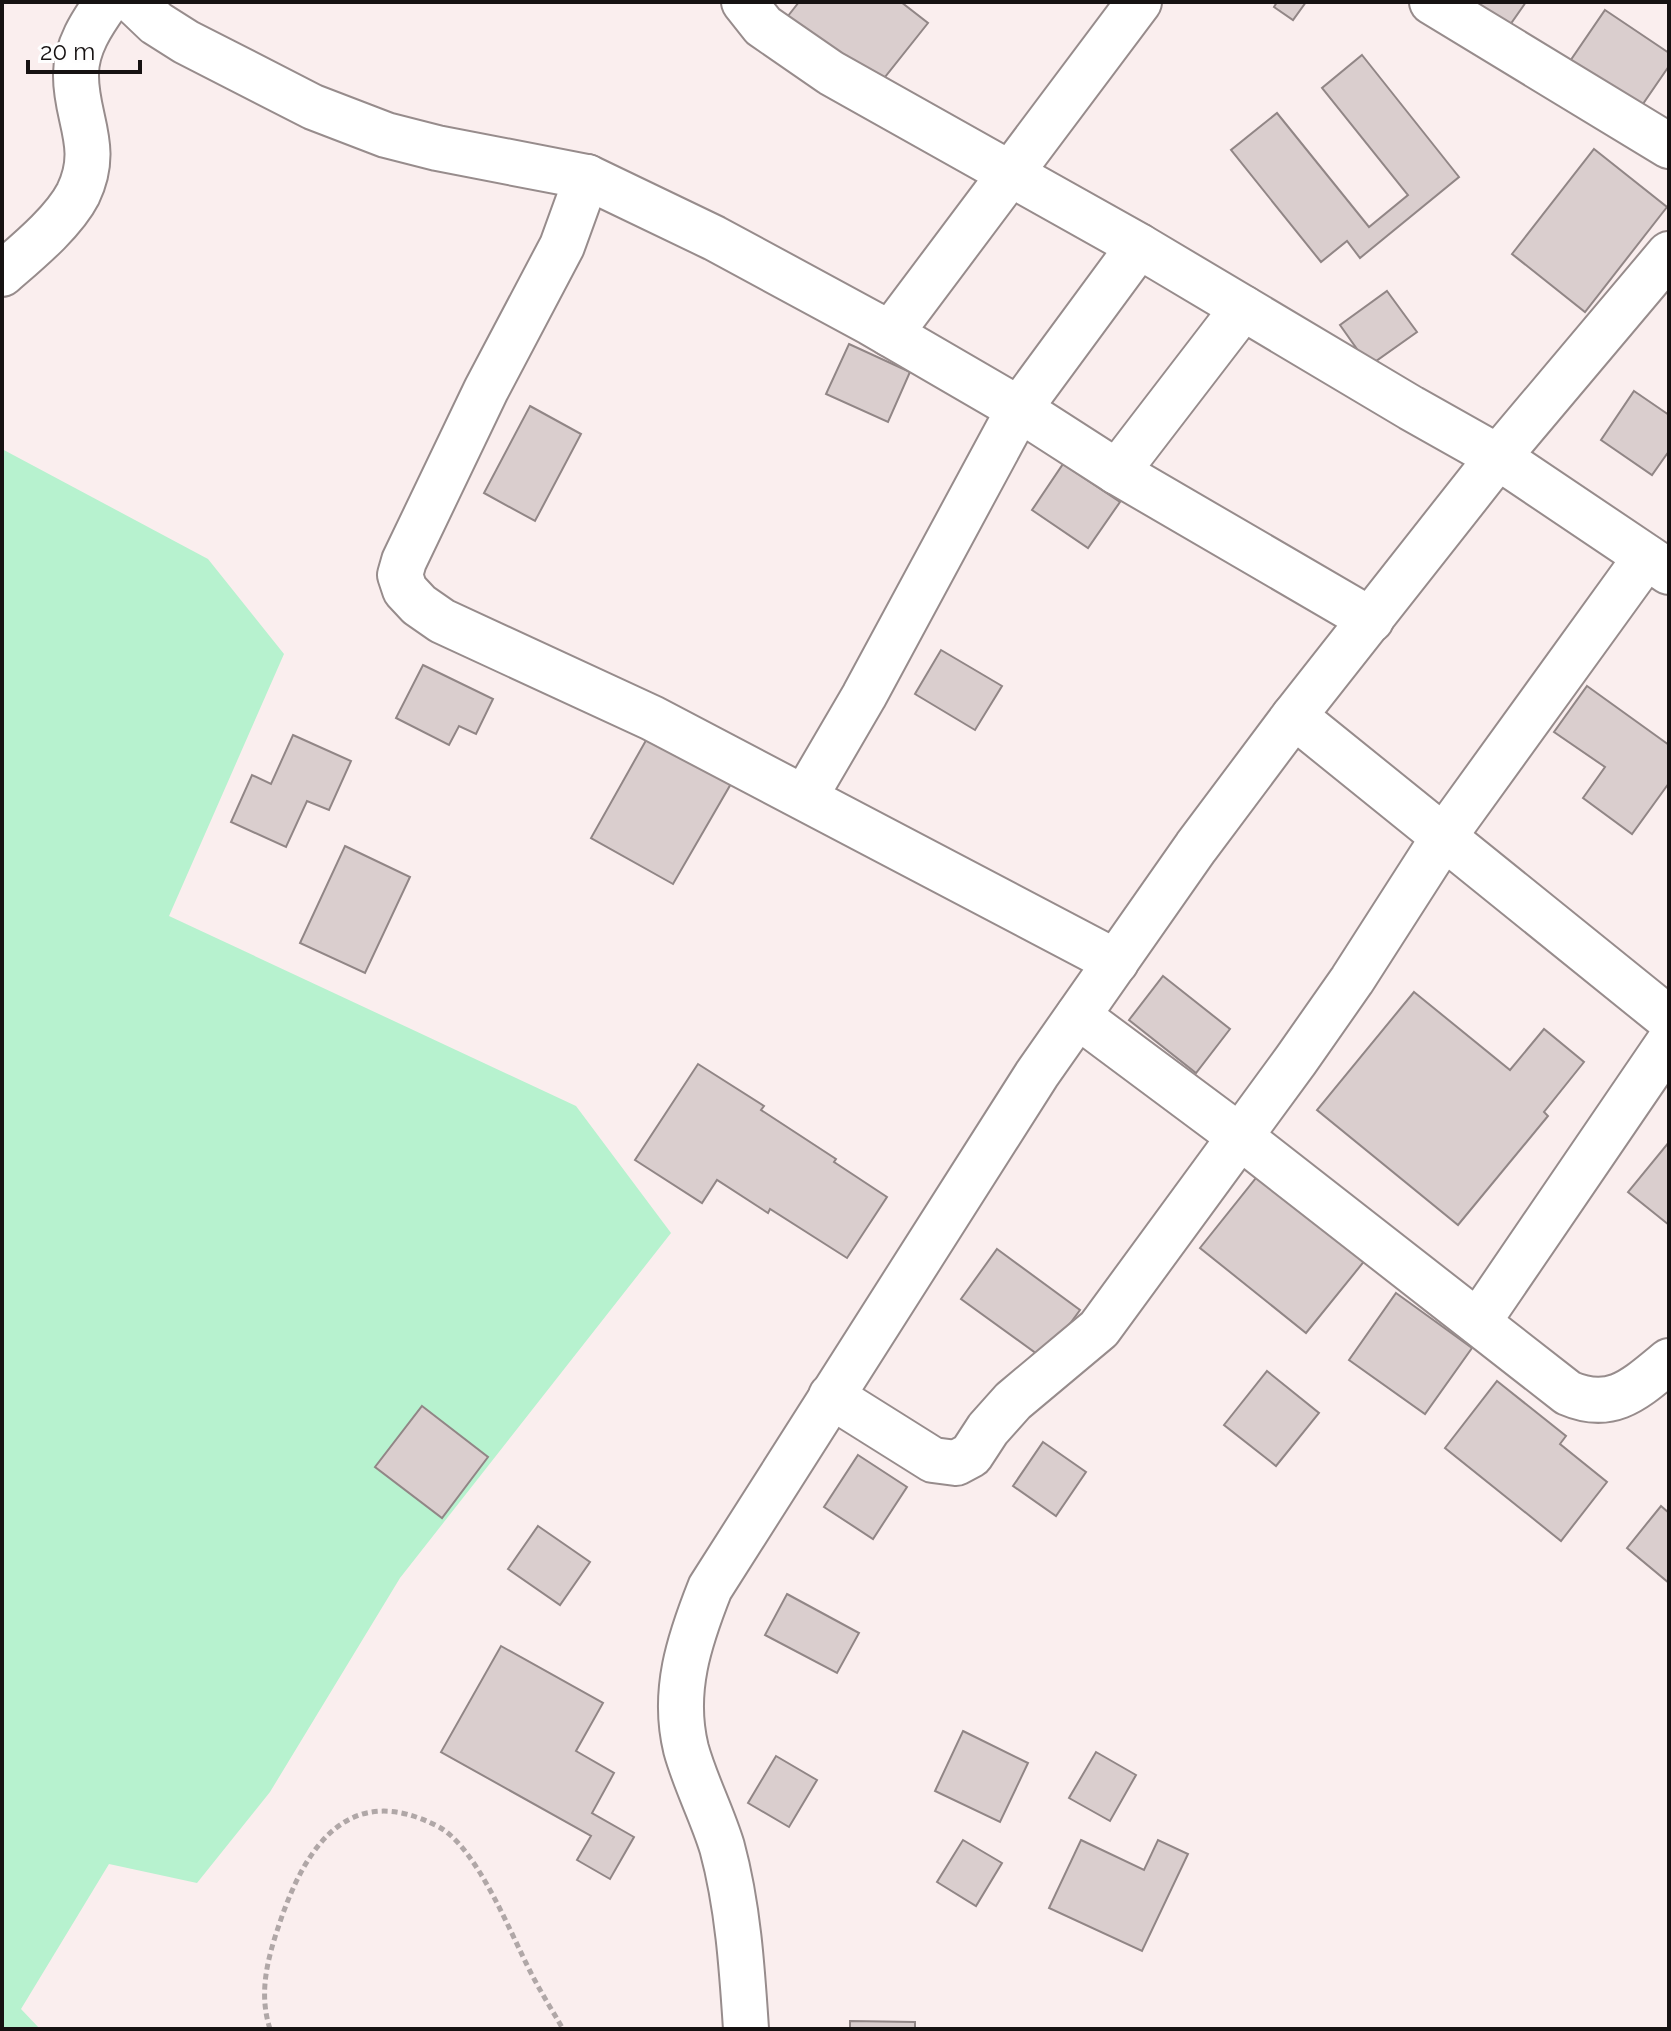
<svg xmlns="http://www.w3.org/2000/svg" width="1671" height="2031" viewBox="0 0 1671 2031" font-family="Raleway,sans-serif">
  <style>
    .green { fill: #b7f2cf }
    .building { fill: #dacece; stroke: #918686; stroke-width: 2 }
    .lines { fill: none; stroke-linecap: round; stroke-linejoin: round }
    .minor-casing { stroke: #978c8c; stroke-width: 48 }
    .path { stroke: #b0a7a7; stroke-width: 5; stroke-dasharray: 6 4; stroke-linecap: butt }
    .minor { stroke: #fff; stroke-width: 44 }
  </style>
  <rect width="100%" height="100%" fill="#faeeee"/>
  <!-- green -->
  <polygon class="green" points="2,449 208,559 284,654 169,916 576,1106 671,1233 400,1578 270,1792 197,1883 109,1864 21,2009 40,2029 2,2029"/>
  <!-- building -->
  <g class="building">
    <polygon points="799,2 901,2 928,23 877,87 788,16"/>
    <polygon points="1277,2 1306,2 1293,20 1274,7"/>
    <polygon points="1464,2 1526,2 1505,32"/>
    <polygon points="1605,10 1669,53 1669,66 1636,114 1566,67"/>
    <polygon points="1362,55 1459,177 1360,258 1347,241 1321,262 1231,150 1277,113 1369,227 1408,195 1322,88"/>
    <polygon points="1594,149 1667,207 1585,312 1512,254"/>
    <polygon points="1387,291 1417,332 1369,366 1340,325"/>
    <polygon points="849,344 910,372 888,422 826,394"/>
    <polygon points="1634,391 1669,415 1669,451 1652,475 1601,440"/>
    <polygon points="530,406 581,434 535,521 484,493"/>
    <polygon points="1063,464 1120,502 1088,548 1032,510"/>
    <polygon points="941,650 1002,686 975,730 915,694"/>
    <polygon points="423,665 493,699 476,734 459,726 449,745 396,718"/>
    <polygon points="1587,686 1669,745 1669,783 1632,834 1583,798 1605,767 1554,732"/>
    <polygon points="293,735 351,761 329,810 307,801 286,847 231,822 252,775 271,784"/>
    <polygon points="649,735 732,782 673,884 591,838"/>
    <polygon points="345,846 410,877 365,973 300,943"/>
    <polygon points="1163,976 1230,1029 1196,1073 1129,1020"/>
    <polygon points="1414,992 1510,1070 1544,1029 1584,1062 1544,1112 1548,1116 1458,1225 1317,1110"/>
    <polygon points="698,1064 764,1106 761,1110 836,1159 834,1162 887,1197 847,1258 770,1209 768,1213 717,1180 702,1203 635,1160"/>
    <polygon points="1669,1142 1669,1225 1628,1192"/>
    <polygon points="1260,1173 1366,1259 1306,1333 1200,1248"/>
    <polygon points="997,1249 1080,1310 1044,1359 961,1299"/>
    <polygon points="1396,1293 1472,1348 1425,1414 1349,1360"/>
    <polygon points="1267,1371 1319,1413 1276,1466 1224,1425"/>
    <polygon points="1497,1381 1566,1436 1560,1444 1607,1482 1561,1541 1445,1448"/>
    <polygon points="422,1406 488,1457 442,1518 375,1467"/>
    <polygon points="1043,1442 1086,1472 1056,1516 1013,1486"/>
    <polygon points="858,1455 907,1487 873,1539 824,1507"/>
    <polygon points="1661,1506 1669,1513 1669,1583 1627,1548"/>
    <polygon points="538,1526 590,1562 560,1605 508,1569"/>
    <polygon points="787,1594 859,1633 837,1673 765,1635"/>
    <polygon points="501,1646 603,1703 576,1751 614,1773 592,1813 634,1837 610,1879 577,1860 591,1836 441,1752"/>
    <polygon points="963,1731 1028,1763 1000,1822 935,1791"/>
    <polygon points="1096,1752 1136,1775 1110,1821 1069,1798"/>
    <polygon points="776,1756 817,1780 789,1827 748,1803"/>
    <polygon points="963,1840 1002,1863 976,1906 937,1882"/>
    <polygon points="1081,1840 1144,1870 1158,1840 1188,1854 1142,1951 1049,1908"/>
    <polygon points="850,2021 915,2022 915,2029 850,2029"/>
  </g>
  <g class="lines">
    <defs>
      <g id="minor">
        <polyline points="134,2 156,23 186,42 313,107 386,135 437,148 587,177 714,238 871,323 1019,409 1117,472 1371,620"/>
        <polyline points="744,2 763,26 831,73 1139,246 1411,408 1498,457 1669,572"/>
        <polyline points="1432,2 1669,146"/>
        <polyline points="587,177 562,246 486,390 404,561 400,575 405,590 419,605 442,621 652,718 1116,962"/>
        <path d="M2 274C26 253 63 223 78 194 101 147 75 118 76 74 76 47 92 23 107 2"/>
        <polyline points="890,334 1139,2"/>
        <polyline points="1117,472 1243,308"/>
        <polyline points="1294,716 1669,1019"/>
        <polyline points="805,797 864,696 1019,409 1139,246"/>
        <path d="M1078 1016 1239 1136 1568 1393C1612 1412 1635 1389 1669 1361"/>
        <polyline points="1478,1322 1669,1042"/>
        <polyline points="831,1396 933,1460 956,1463 971,1455 988,1429 1013,1401 1099,1329 1296,1060 1352,980 1445,835 1646,557"/>
        <path d="M746 2029C742 1968 738 1906 722 1847 712 1814 695 1782 686 1749 672 1692 689 1641 710 1588L1037 1074 1196 847 1294 716 1498 457 1669 254"/>
      </g>
    </defs>
    <!-- minor casing -->
    <use href="#minor" class="minor-casing"/>
    <!-- path -->
    <path class="path" d="M270 2029C258 1992 268 1957 280 1922 306 1845 350 1780 439 1827 477 1848 510 1932 530 1971 540 1991 552 2010 563 2029"/>
    <!-- minor -->
    <use href="#minor" class="minor"/>
  </g>
  <!-- border -->
  <rect width="1671" height="2031" fill="none" stroke="#161212" stroke-width="8"/>
  <!-- scale -->
  <path d="M28 60v12h112v-12" fill="none" stroke="#161212" stroke-width="4"/>
  <text x="40" y="60" font-size="24" fill="#161212" stroke="#fefefe" stroke-width="6" paint-order="stroke">20 m</text>
</svg>
